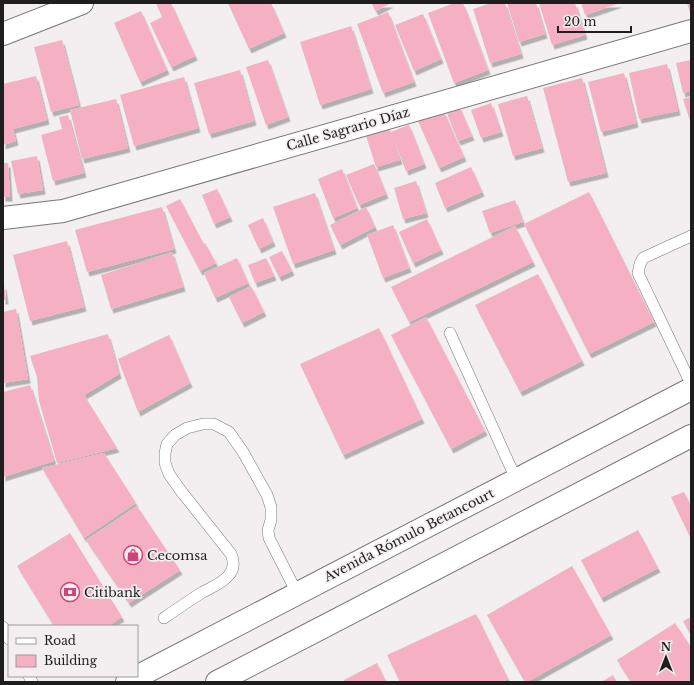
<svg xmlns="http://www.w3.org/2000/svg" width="694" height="685" viewBox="0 0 694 685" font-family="'Libre Baskerville',serif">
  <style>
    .building { fill: #f5b0c4; filter: url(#shadow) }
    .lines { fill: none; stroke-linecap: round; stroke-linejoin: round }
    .lane-casing { stroke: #797676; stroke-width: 12 }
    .street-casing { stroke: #797676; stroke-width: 24 }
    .secondary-casing { stroke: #797676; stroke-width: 24 }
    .lane { stroke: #fff; stroke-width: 11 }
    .street { stroke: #fff; stroke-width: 22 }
    .secondary { stroke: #fff; stroke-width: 22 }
    .labels { text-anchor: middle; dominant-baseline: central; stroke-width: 3.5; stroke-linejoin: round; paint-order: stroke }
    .street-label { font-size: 13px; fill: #1f1e1e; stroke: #f3eff0 }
    .poi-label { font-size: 13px; fill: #1f1e1e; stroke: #f3eff0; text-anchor: start }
  </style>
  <defs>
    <filter id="shadow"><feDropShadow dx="2.5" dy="4.5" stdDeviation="0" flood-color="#0004"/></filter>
  </defs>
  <rect width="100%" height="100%" fill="#f3eff0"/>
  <!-- building -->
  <g class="building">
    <polygon points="156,3 171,3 195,56 171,67 150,23 162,17"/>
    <polygon points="228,3 271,3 284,33 249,49"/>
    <polygon points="371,3 391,3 376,11"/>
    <polygon points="454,3 463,3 488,70 454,83 428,13"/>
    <polygon points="491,3 505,3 521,54 490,63 473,9"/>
    <polygon points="507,3 536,3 545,34 519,42"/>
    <polygon points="539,3 575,3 585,35 552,45"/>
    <polygon points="581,3 620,3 585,15"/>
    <polygon points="687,3 691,3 691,16"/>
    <polygon points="141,11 167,70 140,82 114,23"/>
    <polygon points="388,12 414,82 383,93 357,24"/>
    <polygon points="423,14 441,59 414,71 395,25"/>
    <polygon points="351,26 371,89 320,105 300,42"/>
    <polygon points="62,40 79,105 51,112 34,47"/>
    <polygon points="268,60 288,117 266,125 246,67"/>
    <polygon points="691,60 691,91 683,93 676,63"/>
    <polygon points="667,64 678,111 639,119 629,73"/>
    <polygon points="240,70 254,121 209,134 194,83"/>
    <polygon points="624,73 636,123 601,132 588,82"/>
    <polygon points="36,76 47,120 13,129 16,141 3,145 3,84"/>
    <polygon points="184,77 198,128 134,146 120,95"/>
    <polygon points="582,78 606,173 568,182 543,88"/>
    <polygon points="527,96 542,148 513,156 498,104"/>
    <polygon points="691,97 691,124 683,99"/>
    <polygon points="116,99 128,148 82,159 70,110"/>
    <polygon points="491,103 501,132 481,138 471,110"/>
    <polygon points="459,106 472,136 458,141 446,111"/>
    <polygon points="443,110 464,157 439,168 418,121"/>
    <polygon points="68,115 84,173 53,181 41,135 62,129 59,117"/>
    <polygon points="409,125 424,164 406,171 393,137 400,160 376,167 366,136 389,129 391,132"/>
    <polygon points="37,156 43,190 18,194 11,161"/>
    <polygon points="3,163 8,163 10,197 3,197"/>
    <polygon points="374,164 386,194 359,205 346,175"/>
    <polygon points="471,167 482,192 445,208 435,183"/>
    <polygon points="342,169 357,208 333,218 318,179"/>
    <polygon points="416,181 426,213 403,219 394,188"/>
    <polygon points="217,189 230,217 214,224 202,195"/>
    <polygon points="589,192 654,322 589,354 524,224"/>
    <polygon points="315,193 334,250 293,264 273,207"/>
    <polygon points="180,199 203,243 196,248 205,243 216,263 200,271 166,206"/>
    <polygon points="515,200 523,222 490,233 482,211"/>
    <polygon points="162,207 174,249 87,272 75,230"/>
    <polygon points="366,207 375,227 340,245 330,225"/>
    <polygon points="263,218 273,242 259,249 248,225"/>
    <polygon points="427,219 441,250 413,263 399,232"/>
    <polygon points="393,225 409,268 383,278 367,235"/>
    <polygon points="515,226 533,262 409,322 391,287"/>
    <polygon points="67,241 84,307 30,321 13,255"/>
    <polygon points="282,251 292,271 279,277 269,257"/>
    <polygon points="172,252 183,287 111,309 101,275"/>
    <polygon points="237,258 248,283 215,298 204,273"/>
    <polygon points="266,258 274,276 255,283 248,265"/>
    <polygon points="538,274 582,361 520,392 475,305"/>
    <polygon points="3,285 4,285 6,300 3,300"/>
    <polygon points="251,286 264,312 242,323 229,297"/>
    <polygon points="16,309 28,379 3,383 3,312"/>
    <polygon points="426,317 485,431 451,449 391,335"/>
    <polygon points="379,328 422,419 343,455 300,364"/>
    <polygon points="108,334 119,374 84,395 117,448 57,463 39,401 37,377 30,356"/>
    <polygon points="169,335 190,383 138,412 118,359"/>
    <polygon points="30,385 54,461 3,477 3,392"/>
    <polygon points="104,453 136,503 84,538 42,468"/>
    <polygon points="684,492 691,507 691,539 671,497"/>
    <polygon points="137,506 180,570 129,603 86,540"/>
    <polygon points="638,530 658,568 601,598 581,560"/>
    <polygon points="70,533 122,617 108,626 54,626 17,566"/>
    <polygon points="572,566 611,635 527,682 525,682 487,615"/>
    <polygon points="476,614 508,679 502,682 400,682 387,655"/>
    <polygon points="691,617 691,635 683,621"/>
    <polygon points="675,623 691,647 691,682 631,682 617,660"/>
    <polygon points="377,663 386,682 345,682 344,680"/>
    <polygon points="613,675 617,682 601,682"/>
  </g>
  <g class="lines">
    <defs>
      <g id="lane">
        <polyline points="691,236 643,258 640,264 638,273 691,384"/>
        <polyline points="450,333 516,479"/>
        <path d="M164 618C177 609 190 600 203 592 212 587 223 583 229 575 235 568 234 561 231 554L181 491 169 474 165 463V453L167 444 175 435 187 428 203 424H214L229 432 243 452 267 495 271 507V520L268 530 269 538 297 593"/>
        <polyline points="3,627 9,639"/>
        <polyline points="29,676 32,682"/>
      </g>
      <g id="street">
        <polyline points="3,34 82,3"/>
        <polyline points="3,218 63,211 691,31"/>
      </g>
      <g id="secondary">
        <polyline points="127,682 691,389"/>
        <polyline points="217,682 691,436"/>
      </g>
    </defs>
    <!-- lane casing -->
    <use href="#lane" class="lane-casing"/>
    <!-- street casing -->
    <use href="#street" class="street-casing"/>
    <!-- secondary casing -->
    <use href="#secondary" class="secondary-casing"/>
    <!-- lane -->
    <use href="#lane" class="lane"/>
    <!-- street -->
    <use href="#street" class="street"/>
    <!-- secondary -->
    <use href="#secondary" class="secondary"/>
  </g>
  <!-- icons -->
  <defs>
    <symbol id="shop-ring" viewBox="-11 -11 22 22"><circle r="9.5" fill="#f3eff0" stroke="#cd437a" stroke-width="1.5"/><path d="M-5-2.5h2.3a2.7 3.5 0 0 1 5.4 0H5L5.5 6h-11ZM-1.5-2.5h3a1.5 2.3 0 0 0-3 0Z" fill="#cd437a"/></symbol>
    <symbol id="bank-ring" viewBox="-11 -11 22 22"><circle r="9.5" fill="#f3eff0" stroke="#cd437a" stroke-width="1.5"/><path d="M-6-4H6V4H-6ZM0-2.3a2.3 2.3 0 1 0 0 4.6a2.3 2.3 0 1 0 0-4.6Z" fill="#cd437a"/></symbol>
  </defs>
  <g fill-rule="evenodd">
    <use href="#shop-ring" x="122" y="544" width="22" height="22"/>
    <use href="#bank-ring" x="59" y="581" width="22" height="22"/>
  </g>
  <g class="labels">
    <!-- street labels -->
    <g class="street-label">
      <text transform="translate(348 129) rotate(-16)">Calle Sagrario Díaz</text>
      <text transform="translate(409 535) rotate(-27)">Avenida Rómulo Betancourt</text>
    </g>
    <!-- poi labels -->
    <g class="poi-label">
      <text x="147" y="555">Cecomsa</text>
      <text x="84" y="592">Citibank</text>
    </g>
  </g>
  <!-- border -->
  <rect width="694" height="685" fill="none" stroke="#1f1e1e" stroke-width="8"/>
  <!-- legend -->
  <rect x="8" y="625" width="130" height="52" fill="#f3eff0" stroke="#9e9b9c"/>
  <rect x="16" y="638" width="20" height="6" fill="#ffffff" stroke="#9e9b9c"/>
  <text x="44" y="645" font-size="12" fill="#1f1e1e">Road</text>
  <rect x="16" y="655" width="20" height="12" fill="#f5b0c4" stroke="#9e9b9c"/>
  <text x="44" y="665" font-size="12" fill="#1f1e1e">Building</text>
  <!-- north arrow -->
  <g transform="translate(666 657)" stroke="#f3eff0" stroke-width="3" paint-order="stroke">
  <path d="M0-3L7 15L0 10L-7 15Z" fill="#1f1e1e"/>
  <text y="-6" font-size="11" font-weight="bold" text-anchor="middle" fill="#1f1e1e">N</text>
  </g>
  <!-- scale -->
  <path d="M558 26v6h73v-6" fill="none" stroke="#1f1e1e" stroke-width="2"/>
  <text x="564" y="26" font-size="12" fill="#1f1e1e" stroke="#f3eff0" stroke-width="3" paint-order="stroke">20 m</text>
</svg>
